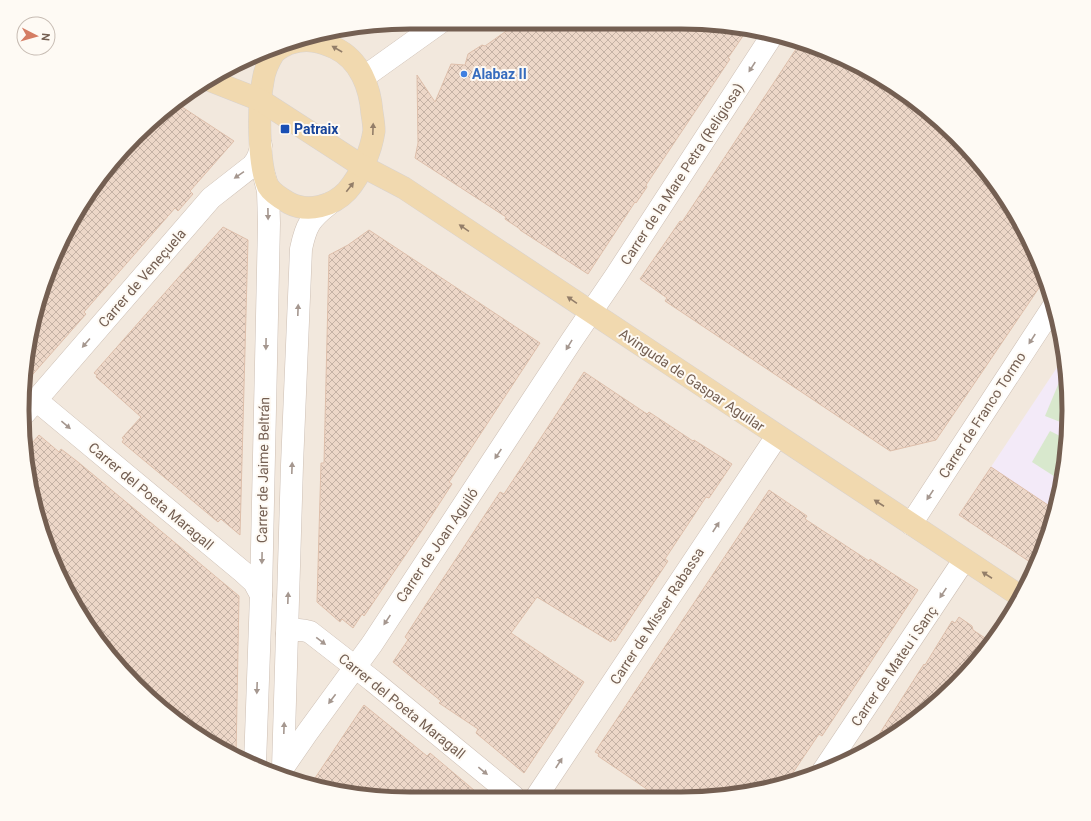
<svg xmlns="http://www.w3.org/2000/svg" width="1091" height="821" viewBox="0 0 1091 821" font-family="Roboto,sans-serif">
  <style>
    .residential { fill: #f2e8dd }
    .education { fill: #f3eaf8 }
    .park { fill: #d8e8cd }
    .building { fill: url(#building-cross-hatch); stroke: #debfab }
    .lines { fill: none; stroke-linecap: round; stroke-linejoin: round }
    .minor-casing { stroke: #cdbfb4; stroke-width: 23 }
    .major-casing { stroke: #d8d2cf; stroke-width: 23 }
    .minor { stroke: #fff; stroke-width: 22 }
    .major { stroke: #f1d9af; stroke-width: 22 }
    .oneway { fill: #937e69 }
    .oneway2 { fill: #a5978f }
    .shop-dot { fill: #3f7fe0; stroke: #fefaf4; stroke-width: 1.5 }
    .transit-dot { fill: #1a4fb4; stroke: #fefaf4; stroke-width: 1.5 }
    .labels { text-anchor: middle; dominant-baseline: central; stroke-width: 4; stroke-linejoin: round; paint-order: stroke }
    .shop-label { font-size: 14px; font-weight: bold; fill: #366cbe; stroke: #fefaf4; text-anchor: start }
    .transit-label { font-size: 14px; font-weight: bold; fill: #164399; stroke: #fefaf4; text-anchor: start }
    .street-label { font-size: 14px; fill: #745f52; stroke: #fefaf4 }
    .rim { fill: none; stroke: #745f52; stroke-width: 5 }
  </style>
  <defs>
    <pattern id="building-cross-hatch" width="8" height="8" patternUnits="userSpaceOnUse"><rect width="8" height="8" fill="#edd7c8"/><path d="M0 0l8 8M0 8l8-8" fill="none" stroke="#c5b2a5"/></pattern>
  </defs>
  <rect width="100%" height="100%" fill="#fbf6ee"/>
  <!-- residential -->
  <polygon class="residential" points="410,22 706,23 781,35 853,62 917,102 1003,194 1039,262 1061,334 1069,410 1062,486 1040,559 1004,626 955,685 897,733 829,770 731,796 360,796 285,778 216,747 136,685 88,627 43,536 23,436 30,334 62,238 119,154 216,74 310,35"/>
  <!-- education -->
  <polygon class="education" points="1064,357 1069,410 1062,486 1040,559 1036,566 959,515"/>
  <!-- park -->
  <g class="park">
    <polygon points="1065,368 1069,410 1068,425 1045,416"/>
    <polygon points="1050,431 1066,439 1062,480 1060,480 1032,462"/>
  </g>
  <!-- building -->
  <g class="building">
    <polygon points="519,22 706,23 747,30 728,58 730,59 646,185 647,187 636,203 635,202 588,274 520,230 520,229 505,219 506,217 415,158 418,143 417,75 435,102 451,64 465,65 468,54 482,45 485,46"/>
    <polygon points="800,43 853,62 917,102 1003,194 1039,262 1045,279 936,440 890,451 665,301 667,298 640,279 680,221 682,222"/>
    <polygon points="179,105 234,141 190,191 193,194 178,211 175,208 84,312 86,314 26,382 30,334 62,238 119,154"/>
    <polygon points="223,227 248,240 240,535 221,519 218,522 122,442 124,439 122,438 141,417 96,377 97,375 94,373"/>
    <polygon points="369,230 540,343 449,482 452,484 421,532 364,616 362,614 353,628 342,619 340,622 317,602 321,463 324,463 329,255 348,245"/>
    <polygon points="584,372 647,414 649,412 693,441 694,440 732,464 709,498 706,497 665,559 668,561 615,641 612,639 611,642 537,597 511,633 584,682 524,773 476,733 478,729 439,703 441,701 393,662 408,640 405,637 425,606 500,492 504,494"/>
    <polygon points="39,435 59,452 61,449 78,462 239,596 236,756 216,747 136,685 88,627 43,536 26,450"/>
    <polygon points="991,467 1054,509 1040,559 1036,566 959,515"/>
    <polygon points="769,490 807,516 805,519 869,561 870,559 918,590 822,736 819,734 788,780 731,796 657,796 598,756 599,754 595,752"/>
    <polygon points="959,617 972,626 973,630 991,642 955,685 897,733 871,747 924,664 925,665 952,621 955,623"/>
    <polygon points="364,705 427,756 430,753 481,796 360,796 311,784"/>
  </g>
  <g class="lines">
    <defs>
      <g id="minor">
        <polyline points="364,77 441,22"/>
        <polyline points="36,400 243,572 254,582 261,595"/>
        <path d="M24 414 211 198 252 166C258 160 260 154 261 145"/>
        <polyline points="911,524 1053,307"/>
        <path d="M287 634C295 629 301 629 310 632L373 681 513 796"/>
        <polyline points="255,764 261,595 269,223 268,191 264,175"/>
        <path d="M283 768 292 465 301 249C306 225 310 219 329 204"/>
        <polyline points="823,771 964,560"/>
        <polyline points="278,775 307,733 372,644 572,340 615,277 773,34"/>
        <polyline points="537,796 777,436"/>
      </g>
      <g id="major">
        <path d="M286 45C282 47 277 50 274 53 269 61 264 72 263 81 258 105 258 165 268 186 272 193 282 199 289 203 308 213 333 206 347 191 361 175 371 151 374 131 374 125 373 119 372 113 370 87 360 60 335 48 320 41 307 38 291 43"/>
        <polyline points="209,80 260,100 362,166 404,188 1020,596"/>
      </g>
    </defs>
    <!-- minor casing -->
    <use href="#minor" class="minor-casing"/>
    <!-- major casing -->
    <use href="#major" class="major-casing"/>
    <!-- minor -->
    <use href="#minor" class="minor"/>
    <!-- major -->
    <use href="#major" class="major"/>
  </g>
  <!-- one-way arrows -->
  <defs><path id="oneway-solid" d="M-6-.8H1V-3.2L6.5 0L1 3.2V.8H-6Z"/></defs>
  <g class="oneway">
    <use href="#oneway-solid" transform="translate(337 49) rotate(-150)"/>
    <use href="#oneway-solid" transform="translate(373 129) rotate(-88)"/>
    <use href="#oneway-solid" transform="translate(350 187) rotate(-52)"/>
    <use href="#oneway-solid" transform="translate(464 228) rotate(-146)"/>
    <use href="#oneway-solid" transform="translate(572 300) rotate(-146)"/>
    <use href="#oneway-solid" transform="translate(879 503) rotate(-147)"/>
    <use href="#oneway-solid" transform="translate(987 575) rotate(-147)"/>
  </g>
  <g class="oneway2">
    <use href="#oneway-solid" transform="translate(752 67) rotate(123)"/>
    <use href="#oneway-solid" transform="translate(239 175) rotate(146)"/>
    <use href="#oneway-solid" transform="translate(268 214) rotate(89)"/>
    <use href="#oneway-solid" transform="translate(298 310) rotate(-88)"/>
    <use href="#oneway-solid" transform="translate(1032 339) rotate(123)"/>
    <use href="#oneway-solid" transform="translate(86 343) rotate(131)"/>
    <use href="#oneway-solid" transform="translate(266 344) rotate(91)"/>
    <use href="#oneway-solid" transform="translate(569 345) rotate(121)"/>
    <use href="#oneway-solid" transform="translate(66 425) rotate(40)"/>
    <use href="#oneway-solid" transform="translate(498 454) rotate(124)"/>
    <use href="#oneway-solid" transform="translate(292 468) rotate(-88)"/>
    <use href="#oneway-solid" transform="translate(930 495) rotate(124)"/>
    <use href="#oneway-solid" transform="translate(716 527) rotate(-57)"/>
    <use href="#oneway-solid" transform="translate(262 558) rotate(91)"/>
    <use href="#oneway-solid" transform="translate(943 593) rotate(124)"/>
    <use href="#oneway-solid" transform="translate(288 598) rotate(-88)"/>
    <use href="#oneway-solid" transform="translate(387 620) rotate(124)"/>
    <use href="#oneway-solid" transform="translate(321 641) rotate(37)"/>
    <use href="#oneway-solid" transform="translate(257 688) rotate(92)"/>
    <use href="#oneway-solid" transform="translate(332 699) rotate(127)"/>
    <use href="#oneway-solid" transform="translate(284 728) rotate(-88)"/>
    <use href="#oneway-solid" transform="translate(559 763) rotate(-57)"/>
    <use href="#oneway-solid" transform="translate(483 771) rotate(39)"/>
  </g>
  <!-- markers -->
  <circle class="shop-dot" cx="464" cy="74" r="4"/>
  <rect class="transit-dot" x="280" y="124" width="10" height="10" rx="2"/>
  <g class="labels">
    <!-- shop labels -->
    <g class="shop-label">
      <text x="472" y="74">Alabaz II</text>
    </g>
    <!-- transit labels -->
    <g class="transit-label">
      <text x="294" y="129">Patraix</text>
    </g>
    <!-- street labels -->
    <g class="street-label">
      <text transform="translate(682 174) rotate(-57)">Carrer de la Mare Petra (Religiosa)</text>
      <text transform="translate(142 278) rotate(-49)">Carrer de Veneçuela</text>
      <text transform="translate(692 380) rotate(34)">Avinguda de Gaspar Aguilar</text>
      <text transform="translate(982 415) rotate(-57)">Carrer de Franco Tormo</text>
      <text transform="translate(263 470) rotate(-89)">Carrer de Jaime Beltrán</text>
      <text transform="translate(151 496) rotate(40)">Carrer del Poeta Maragall</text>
      <text transform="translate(437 545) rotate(-56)">Carrer de Joan Aguiló</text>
      <text transform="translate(657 616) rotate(-57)">Carrer de Misser Rabassa</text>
      <text transform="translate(894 666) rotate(-56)">Carrer de Mateu i Sanç</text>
      <text transform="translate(402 706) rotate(39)">Carrer del Poeta Maragall</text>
    </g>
  </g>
  <!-- crop -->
  <path d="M0 0H1091V821H0ZM410 29H681A381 381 0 0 1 1062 410V411A381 381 0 0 1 681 792H410A381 381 0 0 1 29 411V410A381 381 0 0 1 410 29Z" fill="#fefaf4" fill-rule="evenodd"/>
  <path class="rim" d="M410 29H681A381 381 0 0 1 1062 410V411A381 381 0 0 1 681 792H410A381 381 0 0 1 29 411V410A381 381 0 0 1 410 29Z"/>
  <!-- north arrow -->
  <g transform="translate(36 36) rotate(96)"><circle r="19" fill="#fefaf4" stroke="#c7bcb3"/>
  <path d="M0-3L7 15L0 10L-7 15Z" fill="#d57d63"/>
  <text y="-6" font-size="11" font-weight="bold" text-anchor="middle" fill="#745f52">N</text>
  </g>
</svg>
